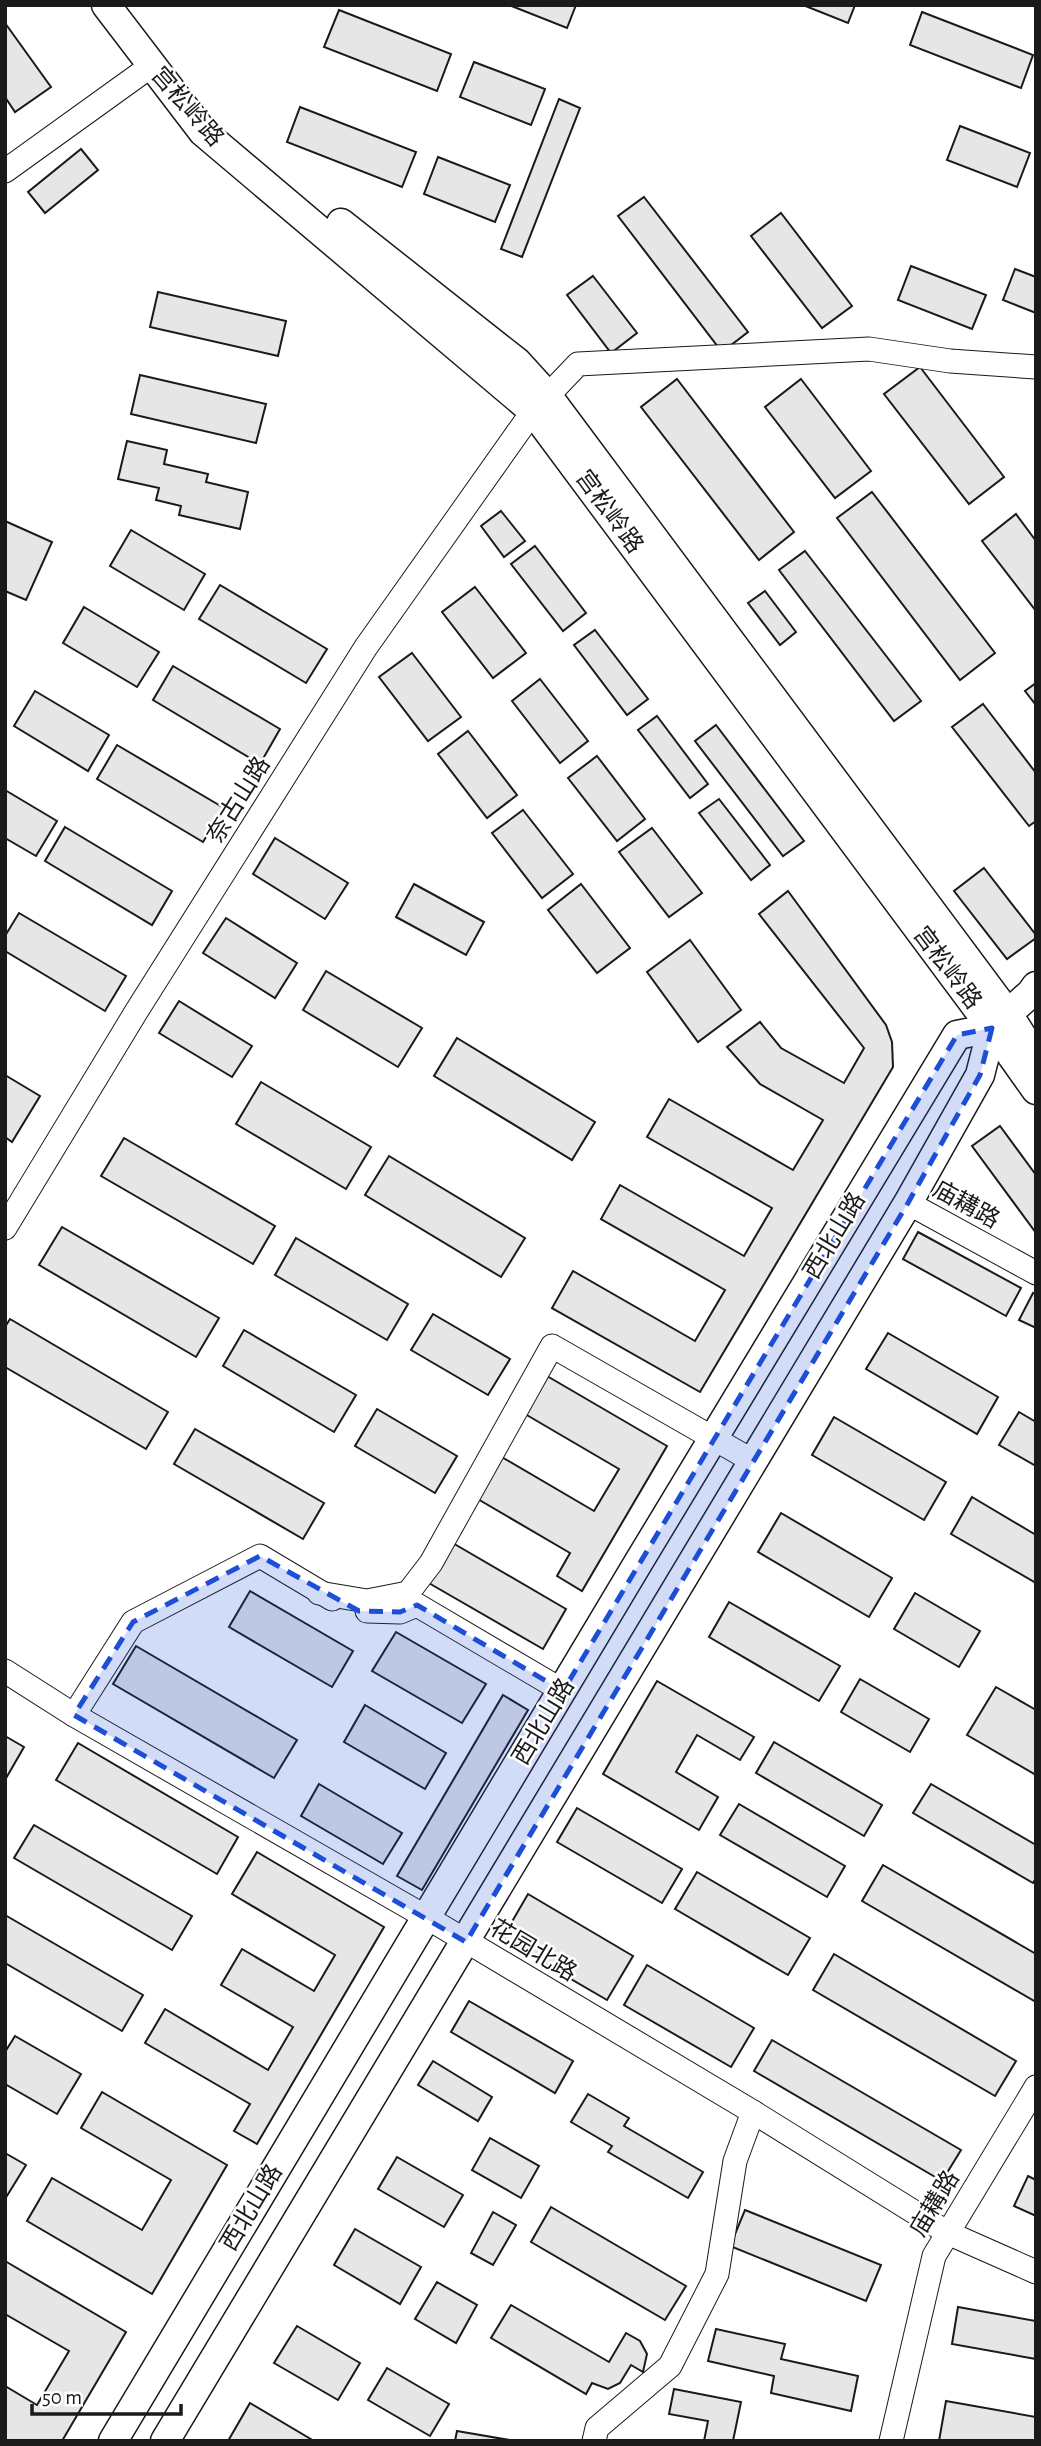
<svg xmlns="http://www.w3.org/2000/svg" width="1041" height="2446" viewBox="0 0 1041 2446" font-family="'Alegreya Sans','Noto Sans SC',sans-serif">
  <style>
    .building { fill: #e6e6e6; stroke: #1a1a1a; stroke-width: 2 }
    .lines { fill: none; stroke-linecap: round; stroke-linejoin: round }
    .minor-casing { stroke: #1a1a1a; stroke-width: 25 }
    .major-casing { stroke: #1a1a1a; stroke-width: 31 }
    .minor { stroke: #fff; stroke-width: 23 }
    .major { stroke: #fff; stroke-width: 28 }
    .marked { fill: #1d4ed8; fill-opacity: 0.2; stroke: #1d4ed8; stroke-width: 5; stroke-dasharray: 14 9; stroke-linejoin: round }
    .labels { text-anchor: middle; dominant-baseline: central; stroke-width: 5; stroke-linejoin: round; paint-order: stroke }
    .street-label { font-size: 24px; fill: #1a1a1a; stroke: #fff }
  </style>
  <rect width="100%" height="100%" fill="#fff"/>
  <!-- building -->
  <g class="building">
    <polygon points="509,5 576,5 567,28"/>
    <polygon points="803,5 855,5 848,23"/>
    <polygon points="339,10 451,54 437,91 324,47"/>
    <polygon points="922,12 1033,55 1021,88 910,45"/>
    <polygon points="5,23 51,87 15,112 5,97"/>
    <polygon points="474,62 545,89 531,125 460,97"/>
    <polygon points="559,99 580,108 522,257 501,249"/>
    <polygon points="300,107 416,152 402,187 287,142"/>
    <polygon points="960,126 1030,153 1017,187 947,160"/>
    <polygon points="81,149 98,170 45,213 28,192"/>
    <polygon points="438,157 510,185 495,222 424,194"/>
    <polygon points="644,197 748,332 722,352 618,216"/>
    <polygon points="781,213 852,306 822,328 751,236"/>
    <polygon points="911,266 986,295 972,329 898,300"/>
    <polygon points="1015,269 1036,277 1036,313 1003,300"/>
    <polygon points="593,276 637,333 611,353 567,295"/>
    <polygon points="158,292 286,321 278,356 150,327"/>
    <polygon points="920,367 1004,477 969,504 884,394"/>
    <polygon points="140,375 266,404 256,443 131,414"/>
    <polygon points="677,379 794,532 759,560 641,407"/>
    <polygon points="801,379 871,471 835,498 765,407"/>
    <polygon points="127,441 167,450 164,464 208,474 206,482 248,492 240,529 179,515 181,506 156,500 159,488 118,479"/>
    <polygon points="872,492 995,653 960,680 837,518"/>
    <polygon points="501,511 525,541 504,557 481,526"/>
    <polygon points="1016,514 1036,541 1036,611 982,541"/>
    <polygon points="5,521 52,542 26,600 5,591"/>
    <polygon points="131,530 205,574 184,610 110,566"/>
    <polygon points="535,546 586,613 563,631 511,564"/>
    <polygon points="805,551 921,701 894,721 779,570"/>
    <polygon points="220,585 327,649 306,683 199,619"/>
    <polygon points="475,587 526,653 493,678 442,612"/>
    <polygon points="765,591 796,632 780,645 748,603"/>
    <polygon points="84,607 159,652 137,687 63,643"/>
    <polygon points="595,630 648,699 627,715 574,645"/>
    <polygon points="412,653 461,717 428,741 379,677"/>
    <polygon points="173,666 280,729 260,764 153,700"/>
    <polygon points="540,679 588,741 560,763 512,701"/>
    <polygon points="1036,683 1036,705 1025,691"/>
    <polygon points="35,691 109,735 88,771 14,726"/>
    <polygon points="983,704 1036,773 1036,821 1029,826 952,727"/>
    <polygon points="657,716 708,784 690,798 638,730"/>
    <polygon points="716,725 804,841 783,856 695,741"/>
    <polygon points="468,731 517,795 487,818 438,754"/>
    <polygon points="117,745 224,808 203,842 97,779"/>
    <polygon points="597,756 645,819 617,841 568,778"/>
    <polygon points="5,790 57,821 36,856 5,838"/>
    <polygon points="719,799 770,865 751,880 699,813"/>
    <polygon points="523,810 573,874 542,898 492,833"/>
    <polygon points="65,827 172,891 152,925 45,861"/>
    <polygon points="652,828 702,893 669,917 619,852"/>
    <polygon points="275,838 348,883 325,919 253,874"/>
    <polygon points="984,868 1036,935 1036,938 1007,959 954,891"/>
    <polygon points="414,884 484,922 466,955 396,917"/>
    <polygon points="581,884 630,948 597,973 548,910"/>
    <polygon points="788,891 886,1025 892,1042 893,1067 700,1392 552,1308 573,1271 695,1341 725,1290 601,1219 620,1185 744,1256 772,1208 647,1137 669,1099 793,1170 823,1120 760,1084 727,1047 760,1022 781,1048 844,1083 864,1048 759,914"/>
    <polygon points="19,913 126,976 105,1011 5,951 5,936"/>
    <polygon points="226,918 297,963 275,998 203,953"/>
    <polygon points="690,940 741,1010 698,1042 647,972"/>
    <polygon points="326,971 422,1028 398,1067 303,1010"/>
    <polygon points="179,1001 252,1046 232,1077 159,1033"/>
    <polygon points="457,1038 595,1122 572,1160 434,1076"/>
    <polygon points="5,1075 40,1096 12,1142 5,1137"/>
    <polygon points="261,1082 371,1147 346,1189 236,1124"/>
    <polygon points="1000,1126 1036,1175 1036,1233 972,1146"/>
    <polygon points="124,1138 275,1226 253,1264 101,1176"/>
    <polygon points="389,1156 525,1238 501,1277 365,1195"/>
    <polygon points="62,1227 219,1318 196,1357 39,1265"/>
    <polygon points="918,1232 1021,1288 1006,1316 903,1259"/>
    <polygon points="296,1238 408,1304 387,1340 275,1275"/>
    <polygon points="1033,1293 1036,1295 1036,1328 1019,1320"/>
    <polygon points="433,1314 510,1359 488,1395 411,1350"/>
    <polygon points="10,1319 168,1412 146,1449 5,1367 5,1327"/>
    <polygon points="244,1330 356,1395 334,1432 223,1366"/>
    <polygon points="888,1333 998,1397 977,1434 866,1369"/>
    <polygon points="547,1376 667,1446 582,1591 557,1576 570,1553 476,1498 500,1456 594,1511 619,1469 525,1414"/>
    <polygon points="377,1409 457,1456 435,1493 355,1446"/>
    <polygon points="1019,1412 1036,1422 1036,1466 999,1445"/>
    <polygon points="834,1417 946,1482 924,1520 812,1455"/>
    <polygon points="195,1429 324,1503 303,1539 174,1464"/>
    <polygon points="972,1497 1036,1535 1036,1583 951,1534"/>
    <polygon points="781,1513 892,1578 869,1617 758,1552"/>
    <polygon points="451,1542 566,1609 543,1649 427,1582"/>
    <polygon points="250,1591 353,1651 332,1687 229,1627"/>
    <polygon points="915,1593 980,1631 959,1667 894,1629"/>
    <polygon points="729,1602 840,1666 819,1701 709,1637"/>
    <polygon points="396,1632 486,1684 462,1723 372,1671"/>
    <polygon points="136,1646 297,1740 274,1778 113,1684"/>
    <polygon points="860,1679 929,1719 910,1752 841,1712"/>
    <polygon points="657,1681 754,1737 740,1760 697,1735 676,1772 718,1797 699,1830 603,1774"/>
    <polygon points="996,1687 1036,1710 1036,1775 967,1735"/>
    <polygon points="503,1695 528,1710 422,1890 397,1876"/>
    <polygon points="365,1705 446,1753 425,1789 344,1742"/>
    <polygon points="5,1736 24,1747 5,1780"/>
    <polygon points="774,1742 882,1805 864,1836 756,1773"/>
    <polygon points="78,1743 238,1837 217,1874 56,1780"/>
    <polygon points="319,1784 402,1833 383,1864 301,1816"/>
    <polygon points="931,1784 1036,1845 1036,1878 1033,1883 913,1813"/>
    <polygon points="739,1804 845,1866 827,1897 720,1835"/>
    <polygon points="577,1808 682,1869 662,1903 557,1842"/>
    <polygon points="34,1825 192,1916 172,1950 14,1858"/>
    <polygon points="257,1852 384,1927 257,2144 234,2131 250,2104 145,2043 165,2009 268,2070 293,2027 221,1985 242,1949 314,1991 335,1955 232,1894"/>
    <polygon points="883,1865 1036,1954 1036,2002 862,1901"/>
    <polygon points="697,1872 810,1938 788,1975 675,1909"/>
    <polygon points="528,1894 633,1956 607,2000 502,1939"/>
    <polygon points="5,1915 143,1995 122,2031 5,1963"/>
    <polygon points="834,1954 1016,2061 995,2096 813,1990"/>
    <polygon points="647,1965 754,2028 731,2067 624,2005"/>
    <polygon points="469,2001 573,2061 555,2093 451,2032"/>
    <polygon points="15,2036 81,2074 57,2114 5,2084 5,2052"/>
    <polygon points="772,2040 961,2150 942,2181 754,2071"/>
    <polygon points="433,2061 492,2097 478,2121 418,2085"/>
    <polygon points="102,2092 227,2165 152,2294 27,2221 52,2178 142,2230 171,2180 81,2128"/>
    <polygon points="588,2094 629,2118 624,2126 703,2172 688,2198 608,2152 612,2146 571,2122"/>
    <polygon points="490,2138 539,2166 521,2198 472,2170"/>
    <polygon points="5,2153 26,2165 5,2199"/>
    <polygon points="397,2157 463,2195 444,2227 378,2189"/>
    <polygon points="1028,2176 1036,2180 1036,2216 1014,2206"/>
    <polygon points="551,2207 686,2286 665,2320 531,2242"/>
    <polygon points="745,2210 881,2265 866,2301 730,2246"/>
    <polygon points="493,2212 516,2225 493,2265 471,2253"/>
    <polygon points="355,2229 421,2267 400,2304 334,2265"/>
    <polygon points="5,2261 126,2332 62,2441 5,2441 5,2386 37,2405 69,2351 5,2314"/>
    <polygon points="437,2282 477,2305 456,2343 415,2319"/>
    <polygon points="511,2305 609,2362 626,2333 640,2341 647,2354 643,2372 631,2365 620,2383 608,2389 592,2383 586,2394 491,2338"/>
    <polygon points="958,2307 1036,2321 1036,2359 952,2344"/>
    <polygon points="297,2326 360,2363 338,2400 274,2363"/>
    <polygon points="716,2329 785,2344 781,2359 858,2376 851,2411 771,2393 774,2376 708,2361"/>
    <polygon points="387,2368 449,2404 430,2436 368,2400"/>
    <polygon points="674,2389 741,2402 733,2441 704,2441 708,2421 669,2414"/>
    <polygon points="946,2401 1036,2417 1036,2441 939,2441"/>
    <polygon points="250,2403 314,2441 228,2441"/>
    <polygon points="457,2431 515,2441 455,2441"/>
  </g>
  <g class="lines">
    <defs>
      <g id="minor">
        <polyline points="5,171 151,66"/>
        <polyline points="908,1203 1036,1273"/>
        <polyline points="5,1228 136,1012 366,647 533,411 578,364 869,349 950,361 1036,367"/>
        <polyline points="319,1593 367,1601 408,1593 431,1563 552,1346 753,1461"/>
        <polyline points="367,1611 400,1612 417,1605 563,1691"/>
        <polyline points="5,1671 74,1715 426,1917 753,2112 948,2233 1036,2272"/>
        <polyline points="74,1715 133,1622 260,1556 332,1599"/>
        <polyline points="594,2441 597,2428 670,2366 717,2274 735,2161 753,2112"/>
        <polyline points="891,2441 934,2256 1036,2087"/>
      </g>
      <g id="major">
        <polyline points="106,5 203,132 533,411 992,1028 1036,1090"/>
        <polyline points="341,223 517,362 547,395 1008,1014 1036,1058"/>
        <path d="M113 2441C393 1972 673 1502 957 1035L992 1028 1031 993 1036 986"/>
        <polyline points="165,2441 908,1203 980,1075 992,1028"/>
      </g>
    </defs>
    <!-- minor casing -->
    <use href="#minor" class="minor-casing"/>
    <!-- major casing -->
    <use href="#major" class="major-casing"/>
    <!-- minor -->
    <use href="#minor" class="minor"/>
    <!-- major -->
    <use href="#major" class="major"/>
  </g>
  <!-- marked area -->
  <path class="marked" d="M992 1028 980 1075 908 1203 466 1942 74 1715 133 1622 260 1556 359 1611 400 1612 417 1605 563 1691 957 1035Z"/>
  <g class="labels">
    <!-- street labels -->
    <g class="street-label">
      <text transform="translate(187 107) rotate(49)">宫松岭路</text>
      <text transform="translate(609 512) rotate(54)">宫松岭路</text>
      <text transform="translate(239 800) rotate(-58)">奈古山路</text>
      <text transform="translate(947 968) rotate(53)">宫松岭路</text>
      <text transform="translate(966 1205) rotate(29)">庙耩路</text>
      <text transform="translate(835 1236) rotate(-59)">西北山路</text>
      <text transform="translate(544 1722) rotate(-59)">西北山路</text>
      <text transform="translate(533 1951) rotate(31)">花园北路</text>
      <text transform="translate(935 2204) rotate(-59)">庙耩路</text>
      <text transform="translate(252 2208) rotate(-59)">西北山路</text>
    </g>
  </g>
  <!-- border -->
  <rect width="1041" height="2446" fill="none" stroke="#1a1a1a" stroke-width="14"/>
  <!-- scale -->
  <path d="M32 2404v10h149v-10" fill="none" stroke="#1a1a1a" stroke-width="3.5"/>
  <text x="42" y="2404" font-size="21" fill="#1a1a1a" stroke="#ffffff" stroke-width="5" paint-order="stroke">50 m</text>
</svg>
